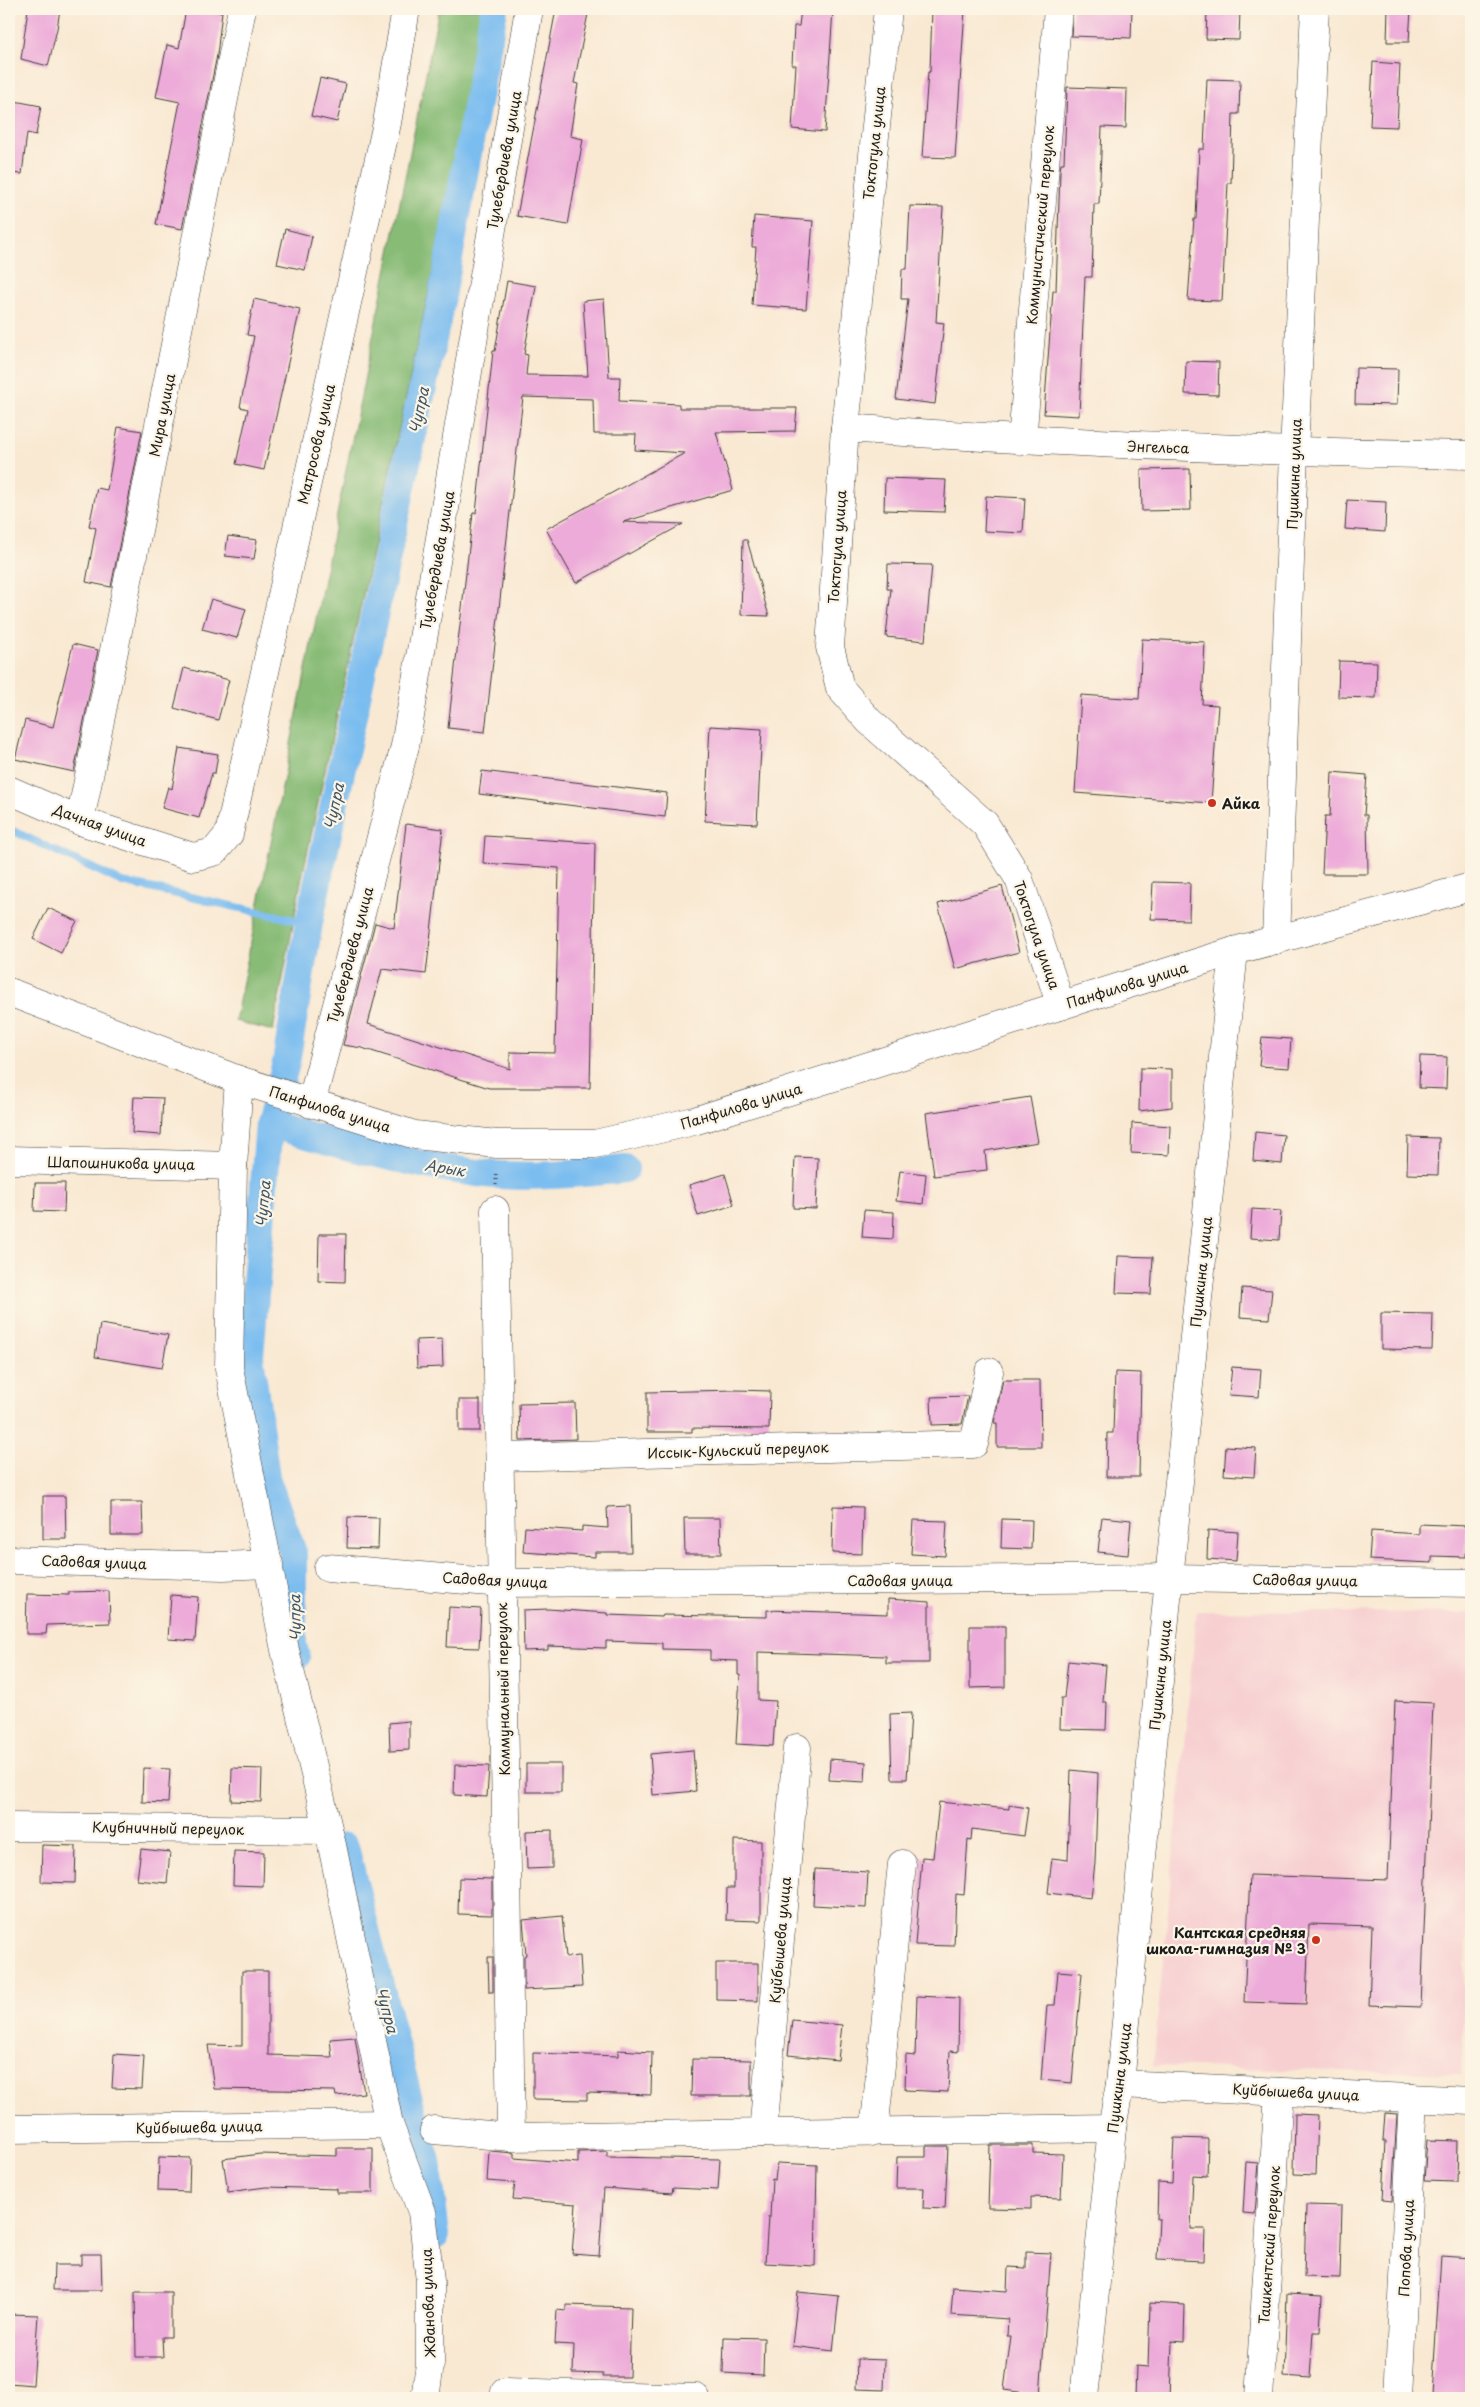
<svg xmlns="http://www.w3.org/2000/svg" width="1480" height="2407" viewBox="0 0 1480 2407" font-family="'Playpen Sans',sans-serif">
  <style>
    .built { fill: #f7cfd1 }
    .forest { fill: #87bb76; stroke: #526c49 }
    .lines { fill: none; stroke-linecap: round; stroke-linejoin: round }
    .stream { stroke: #7bbdf0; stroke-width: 8 }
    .canal { stroke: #7bbdf0; stroke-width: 28 }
    .building { fill: #edabd9 }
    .minor-casing { stroke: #3d3b37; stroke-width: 29 }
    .tertiary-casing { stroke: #3d3b37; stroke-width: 29 }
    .path { stroke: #3d3b37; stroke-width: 3; stroke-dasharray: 1 4; stroke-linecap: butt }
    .minor { stroke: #fff; stroke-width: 28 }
    .tertiary { stroke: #fff; stroke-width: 28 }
    .poi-dot { fill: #c8321e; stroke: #fcf5e5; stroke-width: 2 }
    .labels { text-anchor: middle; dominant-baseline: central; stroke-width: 4.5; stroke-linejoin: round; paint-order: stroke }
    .street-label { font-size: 14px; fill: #1c1c1c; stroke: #fcf5e5 }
    .poi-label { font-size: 14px; font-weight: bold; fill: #1c1c1c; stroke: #fcf5e5; text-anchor: start }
    .water-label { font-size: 15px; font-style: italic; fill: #3d5466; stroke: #fcf5e5 }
  </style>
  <rect width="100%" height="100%" fill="#fcf5e5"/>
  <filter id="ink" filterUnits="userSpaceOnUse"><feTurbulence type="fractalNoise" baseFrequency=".02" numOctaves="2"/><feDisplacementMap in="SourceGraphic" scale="10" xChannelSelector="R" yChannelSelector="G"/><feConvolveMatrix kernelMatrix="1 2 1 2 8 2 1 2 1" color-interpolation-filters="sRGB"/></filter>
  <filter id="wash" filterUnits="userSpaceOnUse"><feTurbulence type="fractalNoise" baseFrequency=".0096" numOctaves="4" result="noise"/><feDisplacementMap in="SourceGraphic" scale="20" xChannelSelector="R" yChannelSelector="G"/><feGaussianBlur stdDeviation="1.12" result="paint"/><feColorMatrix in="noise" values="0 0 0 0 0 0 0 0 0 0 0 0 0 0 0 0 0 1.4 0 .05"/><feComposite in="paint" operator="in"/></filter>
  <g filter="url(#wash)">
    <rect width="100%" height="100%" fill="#f9e9d3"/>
    <!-- built -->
    <polygon class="built" points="1197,1611 1471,1613 1471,1814 1461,2074 1153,2066"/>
    <!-- forest -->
    <polygon class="forest" points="439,9 482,9 431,281 301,882 273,1031 235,1021"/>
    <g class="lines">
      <!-- stream -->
      <polyline class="stream" points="9,829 122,882 309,923"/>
      <!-- canal -->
      <g class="canal">
        <path d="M269 1124C338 1144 405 1164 477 1173 526 1179 576 1174 625 1169"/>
        <polyline points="296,1657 293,1645 293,1553 266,1478 250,1356 269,1124 286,1063 309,923 441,302 494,9"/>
        <polyline points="345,1847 409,2100 427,2161 436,2235"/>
      </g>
    </g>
    <g id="blocks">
      <!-- building -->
      <g class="building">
        <polygon points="28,9 60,9 57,29 48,66 21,59"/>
        <polygon points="186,9 222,12 217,55 182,229 156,224 180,102 156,97 167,45 179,48"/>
        <polygon points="556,9 589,9 574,83 578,84 570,136 583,139 568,225 517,216"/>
        <polygon points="801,9 833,9 825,132 792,129 796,65 792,65 794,26 799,26"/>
        <polygon points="932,9 965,9 955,158 922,157 928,72 930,72"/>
        <polygon points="1073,9 1132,9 1131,38 1071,36"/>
        <polygon points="1207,9 1240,9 1239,40 1206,39"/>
        <polygon points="1388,9 1411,9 1409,42 1387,42"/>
        <polygon points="1373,62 1400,64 1397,127 1370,126"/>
        <polygon points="320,78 346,84 337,122 311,116"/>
        <polygon points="1207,79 1240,80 1239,114 1233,114 1231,183 1228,183 1222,301 1188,300 1194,219 1196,219 1199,149 1204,149"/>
        <polygon points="1067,87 1127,89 1126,128 1102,127 1099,204 1094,204 1092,277 1085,277 1079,416 1044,414 1053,291 1056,291 1060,171 1061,163 1064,163"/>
        <polygon points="9,100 41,106 36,135 27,133 22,174 9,173"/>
        <polygon points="910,206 943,207 936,322 944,323 935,404 896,399 908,299 901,299 902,269 907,269"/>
        <polygon points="754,216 813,221 806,309 752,305 756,247 752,247"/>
        <polygon points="285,229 312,236 305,270 277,264"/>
        <polygon points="507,281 536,286 524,354 528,355 526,375 588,376 583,301 604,299 609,377 620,377 619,401 679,404 679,408 797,408 795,431 716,432 733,490 623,522 683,524 576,583 546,529 685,453 635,450 636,434 594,434 593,399 523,397 485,732 448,728 473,513 476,513 493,351 495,351"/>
        <polygon points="254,299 300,309 264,470 236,464 248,409 240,407 254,336 247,335"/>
        <polygon points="1186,361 1219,362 1218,395 1185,394"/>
        <polygon points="1356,368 1398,369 1397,405 1355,404"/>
        <polygon points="118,427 142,431 111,587 86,582 96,528 89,526 97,488 107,490"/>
        <polygon points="1190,469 1191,510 1142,511 1141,470"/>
        <polygon points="885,478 946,480 944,512 884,510"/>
        <polygon points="986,496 1025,498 1023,533 984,531"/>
        <polygon points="1347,500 1386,502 1385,532 1345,529"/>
        <polygon points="228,536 257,540 254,559 225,556"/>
        <polygon points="743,540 747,540 769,616 741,615"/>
        <polygon points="888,564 932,565 925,641 886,637 891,589 887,589"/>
        <polygon points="211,599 246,609 237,638 202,629"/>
        <polygon points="1142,639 1205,642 1202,704 1218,705 1211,803 1075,793 1081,695 1139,699"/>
        <polygon points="73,644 98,650 74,772 15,759 25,720 53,727"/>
        <polygon points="1339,661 1377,662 1376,698 1338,697"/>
        <polygon points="184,668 229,680 218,720 174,708"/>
        <polygon points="710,726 762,729 757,824 705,821"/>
        <polygon points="179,748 218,754 215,773 212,773 199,818 162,808 168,787 172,789"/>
        <polygon points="482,771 667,793 665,817 479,794"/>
        <polygon points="1332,772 1367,775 1364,815 1367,815 1368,874 1322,874 1325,816 1330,816"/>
        <polygon points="406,824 443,829 426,974 382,969 368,1024 510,1069 510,1052 555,1053 559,868 483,863 485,836 595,843 590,1088 489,1088 362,1048 343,1045 375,923 394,928"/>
        <polygon points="1153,882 1190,883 1189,920 1151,919"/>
        <polygon points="1002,886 1019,952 955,969 938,904"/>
        <polygon points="48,908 77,921 61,953 33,939"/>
        <polygon points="1262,1037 1291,1039 1289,1068 1259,1066"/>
        <polygon points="1420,1056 1447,1057 1446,1089 1419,1088"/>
        <polygon points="1140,1068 1172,1069 1172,1107 1139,1111"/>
        <polygon points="134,1097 163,1098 161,1135 132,1133"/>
        <polygon points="1030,1097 1038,1142 985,1151 987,1170 934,1176 926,1113"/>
        <polygon points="1132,1123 1170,1126 1169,1155 1131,1153"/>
        <polygon points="1255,1132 1284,1135 1282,1164 1253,1161"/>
        <polygon points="1408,1137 1439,1138 1438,1175 1407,1174"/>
        <polygon points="795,1157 818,1158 816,1209 793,1208"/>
        <polygon points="900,1171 926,1174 923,1204 896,1201"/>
        <polygon points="725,1174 734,1205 698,1216 689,1185"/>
        <polygon points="35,1183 65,1183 64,1212 34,1211"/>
        <polygon points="1252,1209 1281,1211 1279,1240 1250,1238"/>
        <polygon points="864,1210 894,1212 893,1239 862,1237"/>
        <polygon points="319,1234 346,1234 345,1282 318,1281"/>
        <polygon points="1118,1256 1153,1257 1151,1294 1116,1293"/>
        <polygon points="1242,1288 1272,1290 1269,1319 1240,1317"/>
        <polygon points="1381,1313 1433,1314 1432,1350 1381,1349"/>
        <polygon points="100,1324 168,1335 162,1368 95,1357"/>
        <polygon points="442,1339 443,1367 417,1368 416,1340"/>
        <polygon points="1232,1367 1261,1369 1259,1397 1229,1395"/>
        <polygon points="1115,1372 1141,1373 1139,1477 1106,1477 1107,1433 1113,1433"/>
        <polygon points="1003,1380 1040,1380 1041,1447 997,1447 997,1423 994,1423"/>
        <polygon points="736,1390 770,1391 769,1429 692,1428 692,1432 647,1432 647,1392"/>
        <polygon points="968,1396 962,1424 932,1425 931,1397"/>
        <rect x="459" y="1400" width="21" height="31"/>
        <polygon points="575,1403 576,1439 520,1441 519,1404"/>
        <polygon points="1226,1446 1256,1448 1254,1477 1224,1475"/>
        <polygon points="43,1496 65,1496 66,1539 43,1539"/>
        <polygon points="111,1502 142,1502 143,1535 111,1535"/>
        <polygon points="630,1506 631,1552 595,1552 595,1557 523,1552 525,1527 582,1531 582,1526 608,1528 607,1507"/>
        <polygon points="833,1506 863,1507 862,1554 832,1553"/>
        <polygon points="348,1517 379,1518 378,1549 347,1548"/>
        <polygon points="1102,1517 1131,1520 1128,1555 1098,1552"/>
        <polygon points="684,1518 720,1518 721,1554 685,1554"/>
        <polygon points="1002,1519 1032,1520 1031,1549 1001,1548"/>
        <polygon points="913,1520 947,1521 945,1556 911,1554"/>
        <polygon points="1419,1524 1467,1526 1466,1557 1432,1556 1432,1563 1369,1560 1371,1531 1419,1534"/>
        <polygon points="1208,1530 1238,1532 1236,1561 1207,1559"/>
        <polygon points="109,1591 110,1623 47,1625 46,1634 26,1634 27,1594 69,1595 69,1592"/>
        <polygon points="171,1595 198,1597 195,1641 168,1639"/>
        <polygon points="888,1599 929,1602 929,1663 886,1663 886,1656 758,1652 758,1700 776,1701 773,1746 736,1744 740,1675 738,1675 738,1661 710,1660 710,1650 662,1649 662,1643 606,1641 606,1648 548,1646 548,1650 524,1651 523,1610 548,1609 607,1613 607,1615 662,1617 663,1615 767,1617 767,1610 888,1614"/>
        <polygon points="449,1607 481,1609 479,1648 447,1647"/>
        <polygon points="970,1626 1005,1626 1005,1687 970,1688"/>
        <polygon points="1068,1661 1106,1665 1103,1702 1107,1702 1106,1730 1060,1729 1061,1698 1064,1698"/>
        <polygon points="1395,1701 1433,1703 1421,2007 1369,2005 1372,1926 1309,1924 1306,2004 1244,2002 1250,1875 1388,1880"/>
        <polygon points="911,1713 907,1779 892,1779 890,1714"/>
        <polygon points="409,1721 409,1750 390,1751 389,1723"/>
        <polygon points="693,1750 696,1791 653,1795 650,1754"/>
        <polygon points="830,1759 866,1762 865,1782 829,1780"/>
        <rect x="526" y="1764" width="35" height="28"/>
        <polygon points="455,1765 489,1766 487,1797 454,1795"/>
        <polygon points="143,1768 170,1769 168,1803 142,1802"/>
        <polygon points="232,1768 262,1769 261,1802 231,1801"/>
        <polygon points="1071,1770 1098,1773 1095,1863 1091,1898 1048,1893 1052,1858 1068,1860"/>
        <polygon points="939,1802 1009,1809 1009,1805 1028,1808 1024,1836 972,1829 971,1840 968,1839 964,1895 956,1894 954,1946 915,1945 922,1857 933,1858"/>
        <polygon points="552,1830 552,1868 527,1869 526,1831"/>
        <polygon points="734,1840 761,1841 761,1921 726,1920 727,1888 734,1888"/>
        <polygon points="42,1845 76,1846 75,1883 41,1882"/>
        <polygon points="141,1849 170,1852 167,1883 137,1880"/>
        <polygon points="234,1851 264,1852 263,1886 233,1885"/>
        <polygon points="815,1869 868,1872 866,1908 813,1905"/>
        <polygon points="459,1878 492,1879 492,1915 458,1914"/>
        <polygon points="562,1916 566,1957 580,1956 582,1987 524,1990 524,1956 526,1955 523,1920"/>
        <polygon points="488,1957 493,1957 493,1992 489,1992"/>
        <polygon points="716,1963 758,1963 758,2001 716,2000"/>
        <polygon points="242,1971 268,1971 268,2055 332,2057 330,2039 355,2037 364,2093 336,2096 335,2091 214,2089 208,2045 242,2046"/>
        <polygon points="1058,1971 1082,1973 1072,2083 1041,2080 1047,2005 1055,2005"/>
        <polygon points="917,1996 959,1998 958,2052 950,2051 948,2092 905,2090 906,2055 915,2056"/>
        <polygon points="792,2020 842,2025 838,2060 788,2055"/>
        <polygon points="618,2050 652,2052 651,2095 587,2093 587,2100 533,2099 533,2053 618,2056"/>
        <polygon points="114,2054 144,2056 142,2089 112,2088"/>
        <polygon points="692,2059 751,2060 751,2096 691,2096"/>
        <polygon points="1385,2113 1397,2114 1392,2201 1383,2200 1386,2141 1383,2141"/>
        <polygon points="1295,2114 1318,2115 1316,2175 1294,2174"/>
        <polygon points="1174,2138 1208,2139 1207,2176 1193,2175 1191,2229 1205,2229 1204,2261 1157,2259 1159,2219 1157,2219 1158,2182 1172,2183"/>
        <polygon points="1427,2140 1458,2141 1457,2182 1424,2181"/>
        <polygon points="990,2145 1033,2145 1033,2153 1063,2154 1061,2198 1031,2197 1031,2209 988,2208"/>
        <polygon points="926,2146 948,2146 945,2209 923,2208 924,2188 896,2188 897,2157 926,2157"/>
        <polygon points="337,2148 373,2148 373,2193 337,2193 337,2189 266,2187 228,2192 223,2159 260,2154 337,2156"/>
        <polygon points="489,2151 514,2153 514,2158 578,2163 578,2152 607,2151 607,2157 720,2159 718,2190 673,2188 672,2193 604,2188 599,2256 572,2254 576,2204 513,2199 515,2183 487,2181"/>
        <polygon points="159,2157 190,2158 189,2192 158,2191"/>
        <polygon points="1246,2162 1259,2163 1255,2214 1243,2213"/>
        <polygon points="777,2163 817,2165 815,2266 765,2263 768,2217 770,2217 772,2179 775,2180"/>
        <polygon points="1306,2205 1342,2206 1340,2278 1304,2277"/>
        <polygon points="1026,2252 1051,2253 1040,2395 1004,2390 1011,2336 1007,2336 1008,2319 951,2315 953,2287 1007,2291 1008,2267 1026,2268"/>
        <polygon points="81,2254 101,2254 102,2290 53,2290 54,2265 81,2265"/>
        <polygon points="1441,2256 1471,2258 1471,2398 1432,2396"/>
        <polygon points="135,2292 171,2292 171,2337 162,2337 163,2357 136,2357"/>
        <polygon points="798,2292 839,2296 833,2351 792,2346"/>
        <polygon points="1287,2294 1322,2296 1320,2332 1313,2332 1310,2378 1284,2376"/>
        <polygon points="1150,2303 1185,2305 1184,2342 1172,2341 1170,2398 1135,2398 1136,2366 1148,2367"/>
        <polygon points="566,2305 631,2307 629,2377 603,2377 603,2374 573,2373 574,2345 555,2344 557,2310 566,2311"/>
        <polygon points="9,2314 38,2315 33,2385 9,2383"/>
        <polygon points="724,2337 764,2338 763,2375 723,2373"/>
        <polygon points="857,2359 885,2360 884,2390 856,2389"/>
      </g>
    </g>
  </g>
  <g filter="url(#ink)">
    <use href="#blocks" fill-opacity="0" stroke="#3d3b37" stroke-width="1"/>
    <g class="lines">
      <defs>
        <g id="minor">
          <polyline points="888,9 845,428 830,647 840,688 869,721 985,824 1019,879 1061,1006"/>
          <path d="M845 428C1054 443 1262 452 1471 455"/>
          <polyline points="1022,441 1058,9"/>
          <polyline points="9,790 80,821 193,857 214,852 229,834 387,123 406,9"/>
          <polyline points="80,821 242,9"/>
          <polyline points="1276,940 1294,452 1315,9"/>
          <polyline points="239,1080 233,1166 229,1368 285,1650 332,1845 389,2124 422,2212 430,2281 430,2364 425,2398"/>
          <polyline points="311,1104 405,746 529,9"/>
          <polyline points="9,1160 233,1166"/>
          <path d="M495 1210C503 1519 506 1828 511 2137"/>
          <polyline points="501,1457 974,1444 989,1372"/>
          <polyline points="9,1560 223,1566 269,1564"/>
          <polyline points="328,1568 501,1583 1169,1578 1471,1583"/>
          <polyline points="9,1827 328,1830"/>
          <polyline points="1120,2084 1471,2101"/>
          <polyline points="9,2129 389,2124"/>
          <polyline points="434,2130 511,2137 1112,2128"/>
          <polyline points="874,2132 902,1864"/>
          <polyline points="763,2133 797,1748"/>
          <polyline points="505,2392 696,2398"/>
          <polyline points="1084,2398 1112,2128 1120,2084 1169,1578 1234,951"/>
          <polyline points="1259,2398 1279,2092"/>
          <polyline points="1398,2398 1413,2098"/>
        </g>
        <polyline id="tertiary" points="9,992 239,1080 415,1135 497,1144 595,1144 694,1121 1234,951 1471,887"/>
      </defs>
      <!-- minor casing -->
      <use href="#minor" class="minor-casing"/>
      <!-- tertiary casing -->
      <use href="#tertiary" class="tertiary-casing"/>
      <!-- path -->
      <polyline class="path" points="496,1185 496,1171"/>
      <!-- minor -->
      <use href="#minor" class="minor"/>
      <!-- tertiary -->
      <use href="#tertiary" class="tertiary"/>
    </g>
  </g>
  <!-- markers -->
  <g class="poi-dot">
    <circle cx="1212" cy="803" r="5"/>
    <circle cx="1316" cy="1940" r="5"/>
  </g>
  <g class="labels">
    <!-- street labels -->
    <g class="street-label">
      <text transform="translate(874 143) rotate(-84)">Токтогула улица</text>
      <text transform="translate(504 160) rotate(-80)">Тулебердиева улица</text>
      <text transform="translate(1040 225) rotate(-85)">Коммунистический переулок</text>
      <text transform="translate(162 415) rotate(-79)">Мира улица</text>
      <text transform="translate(316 444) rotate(-77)">Матросова улица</text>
      <text transform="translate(1158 447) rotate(2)">Энгельса</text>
      <text transform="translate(1294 474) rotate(-88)">Пушкина улица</text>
      <text transform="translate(837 547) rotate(-86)">Токтогула улица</text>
      <text transform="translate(437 560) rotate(-80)">Тулебердиева улица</text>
      <text transform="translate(100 825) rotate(20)">Дачная улица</text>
      <text transform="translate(1037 935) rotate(71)">Токтогула улица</text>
      <text transform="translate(350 955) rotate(-75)">Тулебердиева улица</text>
      <text transform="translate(1127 985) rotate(-17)">Панфилова улица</text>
      <text transform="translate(741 1106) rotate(-17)">Панфилова улица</text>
      <text transform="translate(330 1109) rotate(17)">Панфилова улица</text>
      <text transform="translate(121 1163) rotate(1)">Шапошникова улица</text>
      <text transform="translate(1201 1272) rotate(-84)">Пушкина улица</text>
      <text transform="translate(738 1450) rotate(-2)">Иссык-Кульский переулок</text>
      <text transform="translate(94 1562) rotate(2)">Садовая улица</text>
      <text transform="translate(495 1580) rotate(3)">Садовая улица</text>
      <text x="900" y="1580">Садовая улица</text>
      <text transform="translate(1305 1580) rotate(1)">Садовая улица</text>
      <text transform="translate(1160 1675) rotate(-84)">Пушкина улица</text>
      <text transform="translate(503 1689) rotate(-91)">Коммунальный переулок</text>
      <text transform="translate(168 1828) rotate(1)">Клубничный переулок</text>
      <text transform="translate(780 1940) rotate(-85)">Куйбышева улица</text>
      <text transform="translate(1119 2078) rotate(-83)">Пушкина улица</text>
      <text transform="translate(1296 2092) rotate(3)">Куйбышева улица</text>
      <text transform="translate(199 2127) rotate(-1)">Куйбышева улица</text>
      <text transform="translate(1269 2245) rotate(-86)">Ташкентский переулок</text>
      <text transform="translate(1406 2248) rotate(-87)">Попова улица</text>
      <text transform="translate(428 2303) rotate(-92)">Жданова улица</text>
    </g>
    <!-- poi labels -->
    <g class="poi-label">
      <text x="1222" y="803">Айка</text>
      <text x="1306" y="1932" text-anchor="end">Кантская средняя<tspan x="1306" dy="16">школа-гимназия № 3</tspan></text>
    </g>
    <!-- water labels -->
    <g class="water-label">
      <text transform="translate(418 410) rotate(-78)">Чупра</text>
      <text transform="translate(333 806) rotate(-78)">Чупра</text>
      <text transform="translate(445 1167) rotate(9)">Арык</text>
      <text transform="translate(262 1204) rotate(-85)">Чупра</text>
      <text transform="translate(294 1618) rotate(-91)">Чупра</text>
      <text transform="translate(388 2010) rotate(75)">Чупра</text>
    </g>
  </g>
  <!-- margin -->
  <rect width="1480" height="2407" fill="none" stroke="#fcf5e5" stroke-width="30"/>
</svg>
